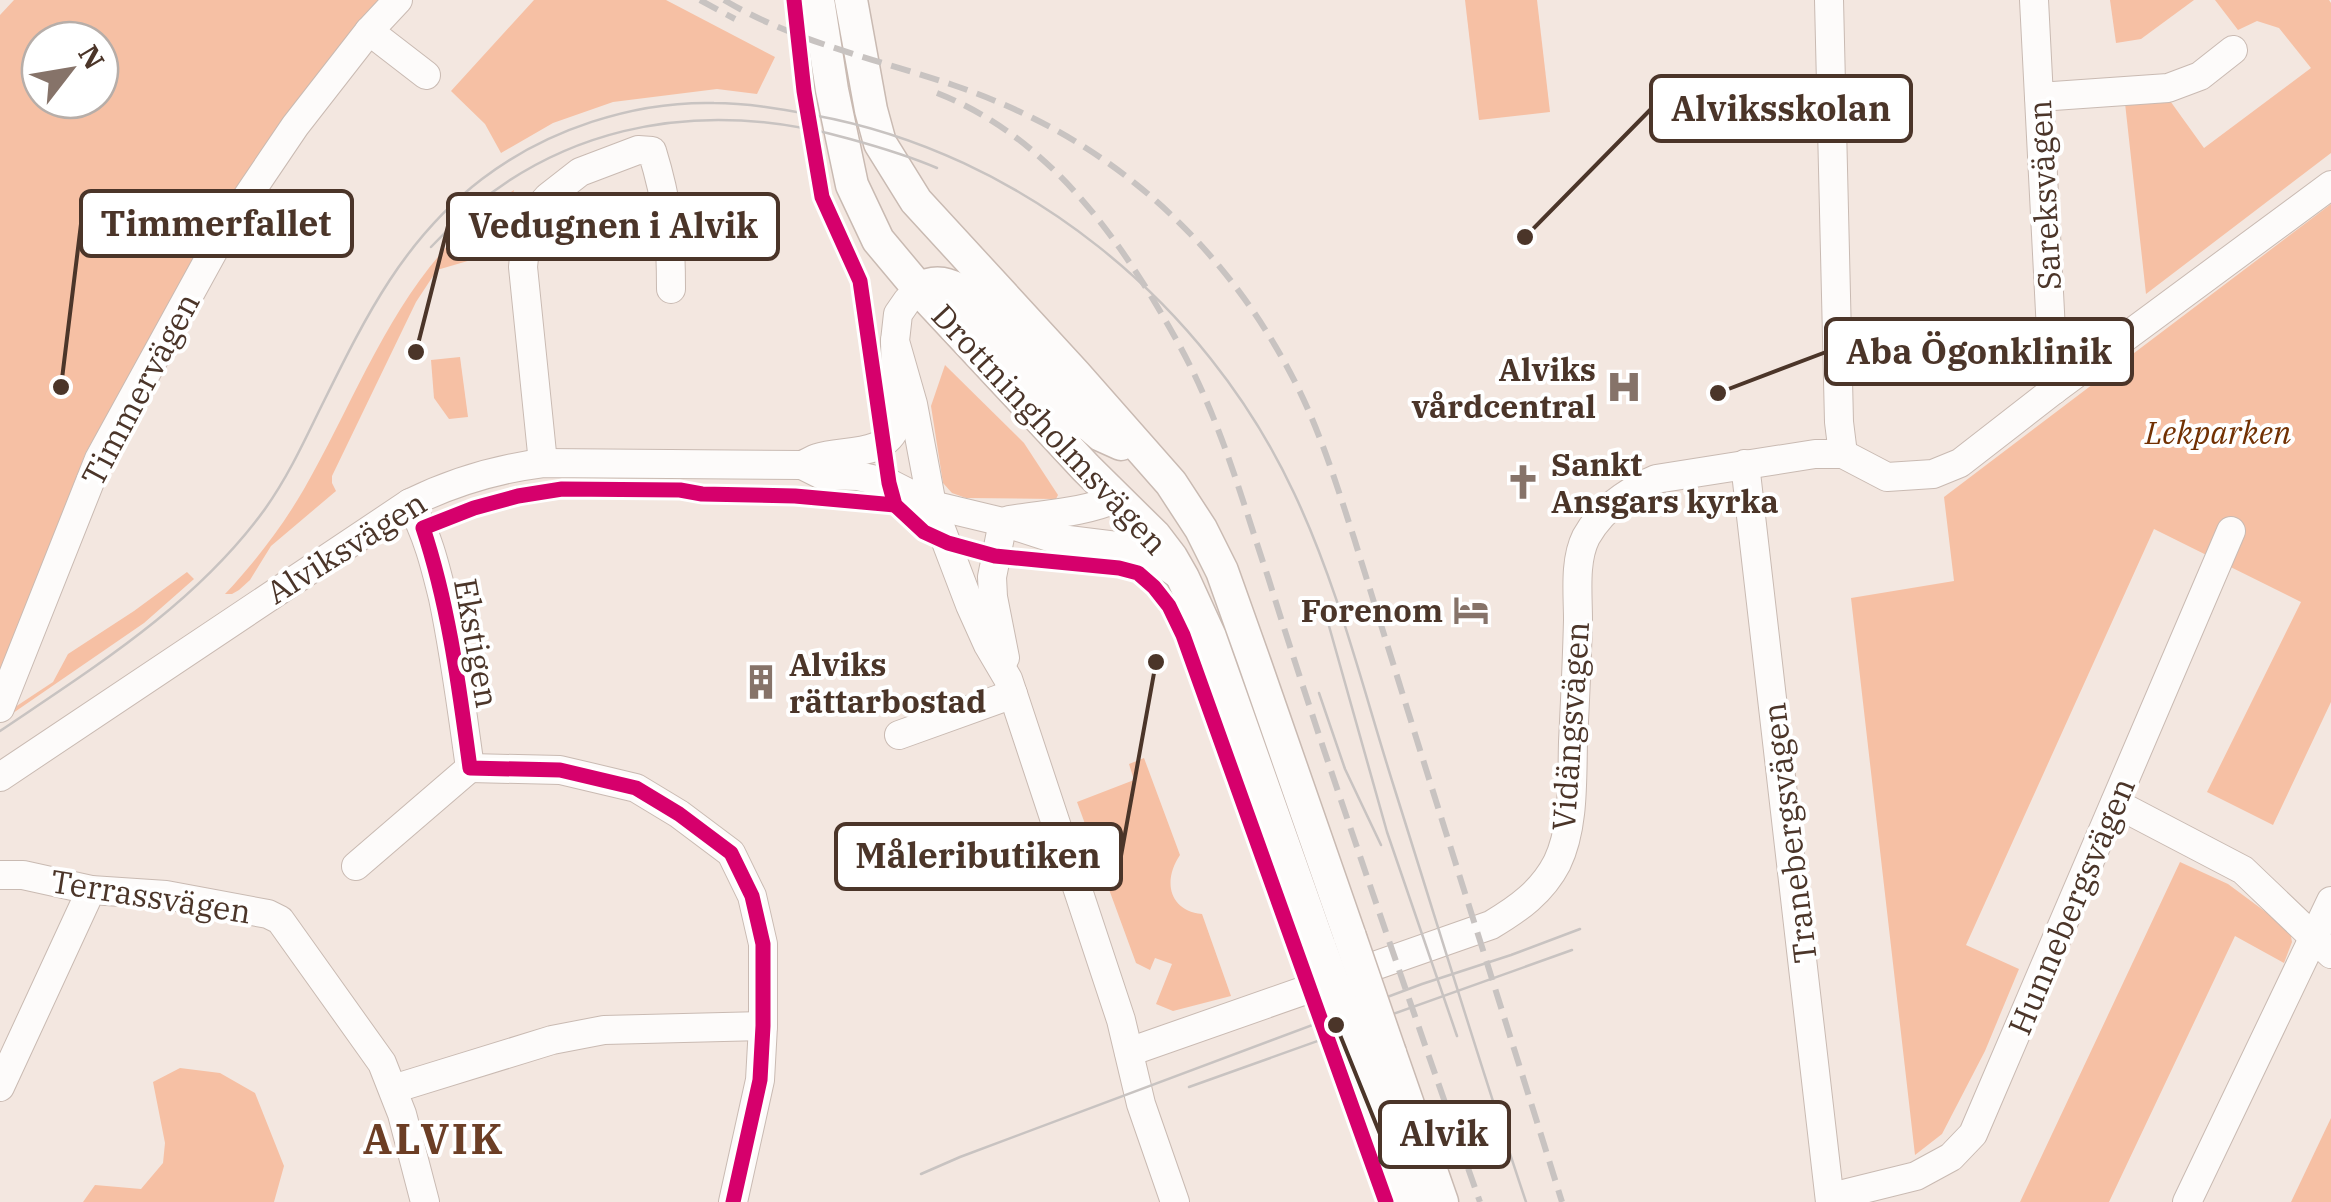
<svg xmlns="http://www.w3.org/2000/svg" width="2331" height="1202" viewBox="0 0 2331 1202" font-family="'IBM Plex Serif',serif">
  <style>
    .green { fill: #f6c0a4; fill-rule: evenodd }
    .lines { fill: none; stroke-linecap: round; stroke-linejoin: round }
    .minor-casing { stroke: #c9bab2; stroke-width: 30 }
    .major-casing { stroke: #c9bab2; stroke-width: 35 }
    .minor { stroke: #fdfbfa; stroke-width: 28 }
    .major { stroke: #fdfbfa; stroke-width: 32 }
    .tram { stroke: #c8c3c1; stroke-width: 2.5 }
    .rail { stroke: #c8c3c1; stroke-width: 6; stroke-dasharray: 20 10; stroke-linecap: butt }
    .major-bridge-casing { stroke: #c9bab2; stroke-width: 35; stroke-linecap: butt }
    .major-bridge { stroke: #fdfbfa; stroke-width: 32 }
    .cycleway-casing { stroke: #fff; stroke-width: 21 }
    .cycleway { stroke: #d6006c; stroke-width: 15 }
    .labels { text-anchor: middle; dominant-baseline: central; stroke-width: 8; stroke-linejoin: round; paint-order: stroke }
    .street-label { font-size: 32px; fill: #4b3529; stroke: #fff }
    .poi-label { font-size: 32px; font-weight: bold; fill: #4b3529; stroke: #fff; text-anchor: end }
    .park-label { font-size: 32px; font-style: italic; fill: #723103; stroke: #fff }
    .district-label { font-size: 42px; font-weight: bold; letter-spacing: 2.5px; fill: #6c3e25; stroke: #fff }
    .leader { fill: none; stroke: #4b3529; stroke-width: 4 }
    .callout-dot { fill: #4b3529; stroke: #fff; stroke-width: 4 }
    .callout { fill: #fff; stroke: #4b3529; stroke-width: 4 }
    .callout-label { font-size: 35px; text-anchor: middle; font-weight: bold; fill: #4b3529 }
  </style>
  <rect width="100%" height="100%" fill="#f3e7e0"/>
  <!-- green -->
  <g class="green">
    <path d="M14 0H389L160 323 86 452 0 673V15ZM40 40H100V100H40Z"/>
    <polygon points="534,0 666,0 775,57 757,94 717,89 613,102 553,123 501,153 485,124 451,91"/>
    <polygon points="1465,0 1537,0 1550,112 1479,120"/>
    <polygon points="2110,0 2194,0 2141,39 2116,43"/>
    <polygon points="2215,0 2329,0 2331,3 2331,153 2146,294 2125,103 2168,98 2204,148 2311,68 2279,28 2257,21 2238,30"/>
    <path d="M514 190 506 225 507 254 488 255 437 270 416 302 332 476V483L336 491 271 546 250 580 239 590 232 594H225C255 562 282 527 304 489 365 383 404 258 514 190Z"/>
    <polygon points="2331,204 2331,702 2273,825 2207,792 2301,602 2154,529 1966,945 2019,969 1985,1051 1942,1134 1915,1155 1851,598 1954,581 1944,497"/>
    <polygon points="460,357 468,417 449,419 434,398 431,360"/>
    <polygon points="945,365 1024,443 1058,495 1056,499 966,498 952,493 943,483 931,406"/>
    <polygon points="187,572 194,579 144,623 0,722 0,717 53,682 68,654 134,611"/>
    <path d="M1144 758 1180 855C1163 880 1168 910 1202 914L1231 996 1173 1011 1156 1004 1172 964 1155 958 1150 970 1136 963 1077 802 1134 780 1129 764Z"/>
    <polygon points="2180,862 2228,884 2290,930 2292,942 2284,963 2235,936 2109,1202 2020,1202"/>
    <polygon points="180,1068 220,1073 255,1093 284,1166 274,1202 83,1202 95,1185 141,1189 163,1163 165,1143 153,1082"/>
    <polygon points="2331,1118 2331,1202 2291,1202"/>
  </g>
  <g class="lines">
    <defs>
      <g id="minor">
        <polyline points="1829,0 1839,422 1843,454"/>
        <polyline points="2034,0 2054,390"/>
        <polyline points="369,31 426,75"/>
        <polyline points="2039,97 2168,88 2200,76 2233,50"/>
        <polyline points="919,289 907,301 898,314 895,341 913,404 932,505 970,605 988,645 1008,679 1013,694 1121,1020 1141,1104 1175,1202"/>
        <path d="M543 463 523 267 528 220 548 197 580 172 638 150 652 151C668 203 671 235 671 289"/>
        <polyline points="1745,464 1830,1202"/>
        <polyline points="802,465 822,475 858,476 889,483 932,505 1003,522 1052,538 1125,547 1154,558 1179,575"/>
        <path d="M410 503C427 533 435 565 443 598 455 655 462 711 470 768"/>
        <path d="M1009 520C1044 514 1084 513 1117 498"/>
        <polyline points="1003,522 992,577 993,597 1005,658"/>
        <polyline points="0,708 99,459 226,228 295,126 369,31 398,0"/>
        <polyline points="899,735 1013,694"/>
        <polyline points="470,768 560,770 636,788 679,814 731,853 752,896 763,944 763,1026 760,1080 733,1202"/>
        <path d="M0 777 410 503C453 482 496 469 543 463L802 465C807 463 812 460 817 458 844 449 886 458 897 424L895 341"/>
        <polyline points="2115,803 2243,870 2331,954"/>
        <polyline points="356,866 470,768"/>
        <polyline points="0,875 23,875 91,890 166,895 268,914 280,920 382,1063 402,1114 425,1202"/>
        <path d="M1129 1052 1491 925C1518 909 1542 892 1557 863 1574 828 1572 781 1573 742 1575 702 1577 661 1578 620 1578 594 1574 561 1586 537 1601 510 1628 491 1656 479L1815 454H1843L1887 477 1933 474 1960 463 2054 390 2331 185"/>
        <polyline points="0,1087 91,890"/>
        <polyline points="393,1089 552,1040 604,1030 763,1026"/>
        <polyline points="1831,1197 1916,1176 1951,1157 1973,1134 2231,531"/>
        <polyline points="2187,1202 2331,901"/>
      </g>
      <g id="major">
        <polyline points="818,0 832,90 852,185 878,240 919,289 1086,468 1155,536 1171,557 1183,578 1210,637 1320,948"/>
        <polyline points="851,0 871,110 880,143 916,201 1075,374 1171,483 1201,529 1222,571 1253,658 1350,937"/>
        <path d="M919 289C936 279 949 284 964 293L1070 408 1101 435 1121 444"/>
        <polyline points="1390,1053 1442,1202"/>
        <polyline points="1363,1062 1412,1202"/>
      </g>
    </defs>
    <!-- minor casing -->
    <use href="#minor" class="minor-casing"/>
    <!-- major casing -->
    <use href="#major" class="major-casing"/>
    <!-- minor -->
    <use href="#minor" class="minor"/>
    <!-- major -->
    <use href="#major" class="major"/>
    <!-- tram -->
    <g class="tram">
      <path d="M431 247C543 126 693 95 850 139 879 147 909 156 937 168"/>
      <polyline points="1329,626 1387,832 1457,1036"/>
      <polyline points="1319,693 1345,769 1381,845"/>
      <path d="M0 731C96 666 196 604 265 509 287 478 303 444 319 411 363 322 401 241 482 179 546 130 633 101 714 103 747 103 781 109 813 115 1022 153 1205 302 1294 493 1338 586 1363 689 1394 787 1438 926 1480 1065 1526 1202"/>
      <polyline points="1189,1087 1572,950"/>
      <polyline points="921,1174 960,1157 1422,984 1511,955 1580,929"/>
    </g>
    <!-- rail -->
    <g class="rail">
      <polyline points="700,0 735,19"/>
      <path d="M724 0C795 42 876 59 953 85 1006 103 1056 127 1101 158 1187 217 1254 298 1299 390 1322 437 1338 489 1354 538 1376 609 1398 679 1420 750 1467 900 1515 1051 1562 1202"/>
      <path d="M937 93C1031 130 1096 207 1148 291 1168 324 1187 357 1202 391 1229 451 1247 515 1268 577 1286 635 1305 693 1324 750 1375 901 1427 1052 1480 1202"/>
    </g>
    <defs>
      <g id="major-bridge">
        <polyline points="1350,937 1390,1053"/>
        <polyline points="1320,948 1363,1062"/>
      </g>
    </defs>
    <!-- major-bridge casing -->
    <use href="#major-bridge" class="major-bridge-casing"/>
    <!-- major-bridge -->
    <use href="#major-bridge" class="major-bridge"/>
    <defs>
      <g id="cycleway">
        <polyline points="794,0 804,91 822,197 860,281 889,483 895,505 924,532 948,543 995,556 1119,568 1138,573 1154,587 1169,606 1183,635 1386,1202"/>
        <path d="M733 1202 760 1080 763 1026V944L752 896 731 853 679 814 636 788 560 770 470 768C459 687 449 606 423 528L474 508 518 496 562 489 680 490 702 494 795 496 895 505"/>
      </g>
    </defs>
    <!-- cycleway casing -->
    <use href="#cycleway" class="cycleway-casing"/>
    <!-- cycleway -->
    <use href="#cycleway" class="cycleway"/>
  </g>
  <!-- icons -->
  <defs>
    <symbol id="hospital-bare" viewBox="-9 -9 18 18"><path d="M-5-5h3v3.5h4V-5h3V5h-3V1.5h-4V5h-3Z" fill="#867369" stroke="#fff" stroke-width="2.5" paint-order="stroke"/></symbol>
    <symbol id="church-bare" viewBox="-9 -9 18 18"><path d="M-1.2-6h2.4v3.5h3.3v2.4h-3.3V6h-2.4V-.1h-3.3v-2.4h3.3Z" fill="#867369" stroke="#fff" stroke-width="2.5" paint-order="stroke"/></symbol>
    <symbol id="hotel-bare" viewBox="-9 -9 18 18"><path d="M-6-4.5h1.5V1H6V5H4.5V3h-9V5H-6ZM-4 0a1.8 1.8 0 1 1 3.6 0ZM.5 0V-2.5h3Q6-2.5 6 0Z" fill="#867369" stroke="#fff" stroke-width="2.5" paint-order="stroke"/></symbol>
    <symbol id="building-bare" viewBox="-9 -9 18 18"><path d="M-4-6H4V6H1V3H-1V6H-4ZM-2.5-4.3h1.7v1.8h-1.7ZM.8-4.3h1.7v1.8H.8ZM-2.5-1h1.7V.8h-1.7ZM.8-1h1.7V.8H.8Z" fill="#867369" stroke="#fff" stroke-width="2.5" paint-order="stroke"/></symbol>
  </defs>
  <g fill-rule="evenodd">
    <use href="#hospital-bare" x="1599" y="362" width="50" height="50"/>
    <use href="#church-bare" x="1498" y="457" width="50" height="50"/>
    <use href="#hotel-bare" x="1446" y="585" width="50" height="50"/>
    <use href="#building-bare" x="736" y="657" width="50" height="50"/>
  </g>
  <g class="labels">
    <!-- street labels -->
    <g class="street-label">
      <text transform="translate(2044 195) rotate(-93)">Sareksvägen</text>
      <text transform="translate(140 389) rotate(-62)">Timmervägen</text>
      <text transform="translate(1050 429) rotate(47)">Drottningholmsvägen</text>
      <text transform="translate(346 547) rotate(-32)">Alviksvägen</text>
      <text transform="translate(477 643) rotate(80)">Ekstigen</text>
      <text transform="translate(1570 726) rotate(-86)">Vidängsvägen</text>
      <text transform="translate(1789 833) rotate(-97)">Tranebergsvägen</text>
      <text transform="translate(151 896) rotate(9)">Terrassvägen</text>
      <text transform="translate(2071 906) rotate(-67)">Hunnebergsvägen</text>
    </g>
    <!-- poi labels -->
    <g class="poi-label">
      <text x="1596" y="369">Alviks<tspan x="1596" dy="37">vårdcentral</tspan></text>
      <text x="1551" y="464" text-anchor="start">Sankt<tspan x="1551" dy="37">Ansgars kyrka</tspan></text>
      <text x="1443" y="610">Forenom</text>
      <text x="789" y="664" text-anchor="start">Alviks<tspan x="789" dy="37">rättarbostad</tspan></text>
    </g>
    <!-- park labels -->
    <g class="park-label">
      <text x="2218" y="432">Lekparken</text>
    </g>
    <!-- district labels -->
    <g class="district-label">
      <text x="434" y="1138">ALVIK</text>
    </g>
  </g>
  <!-- callouts -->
  <path class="leader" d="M1525 237L1651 109M61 387L81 224M416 352L448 226M1718 393L1826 352M1156 662L1121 856M1336 1025L1380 1134"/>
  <g class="callout-dot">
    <circle cx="1525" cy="237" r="10"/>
    <circle cx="61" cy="387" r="10"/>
    <circle cx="416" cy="352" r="10"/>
    <circle cx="1718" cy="393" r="10"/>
    <circle cx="1156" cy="662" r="10"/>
    <circle cx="1336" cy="1025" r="10"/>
  </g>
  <g class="callout">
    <rect x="1651" y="76" width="260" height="65" rx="10"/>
    <rect x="81" y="191" width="271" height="65" rx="10"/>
    <rect x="448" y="194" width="330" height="65" rx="10"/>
    <rect x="1826" y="319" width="306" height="65" rx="10"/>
    <rect x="836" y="824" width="285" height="65" rx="10"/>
    <rect x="1380" y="1102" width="129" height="65" rx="10"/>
  </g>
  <g class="callout-label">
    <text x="1781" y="121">Alviksskolan</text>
    <text x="216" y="236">Timmerfallet</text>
    <text x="613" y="238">Vedugnen i Alvik</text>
    <text x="1979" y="364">Aba Ögonklinik</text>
    <text x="978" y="868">Måleributiken</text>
    <text x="1444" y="1146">Alvik</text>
  </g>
  <!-- north arrow -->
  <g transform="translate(70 70) rotate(59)"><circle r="48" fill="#ffffff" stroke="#b7aea9" stroke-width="2.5"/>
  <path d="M0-8L18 38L0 25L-18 38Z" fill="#867369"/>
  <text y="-15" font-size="28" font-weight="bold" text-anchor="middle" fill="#4b3529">N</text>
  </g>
</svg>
